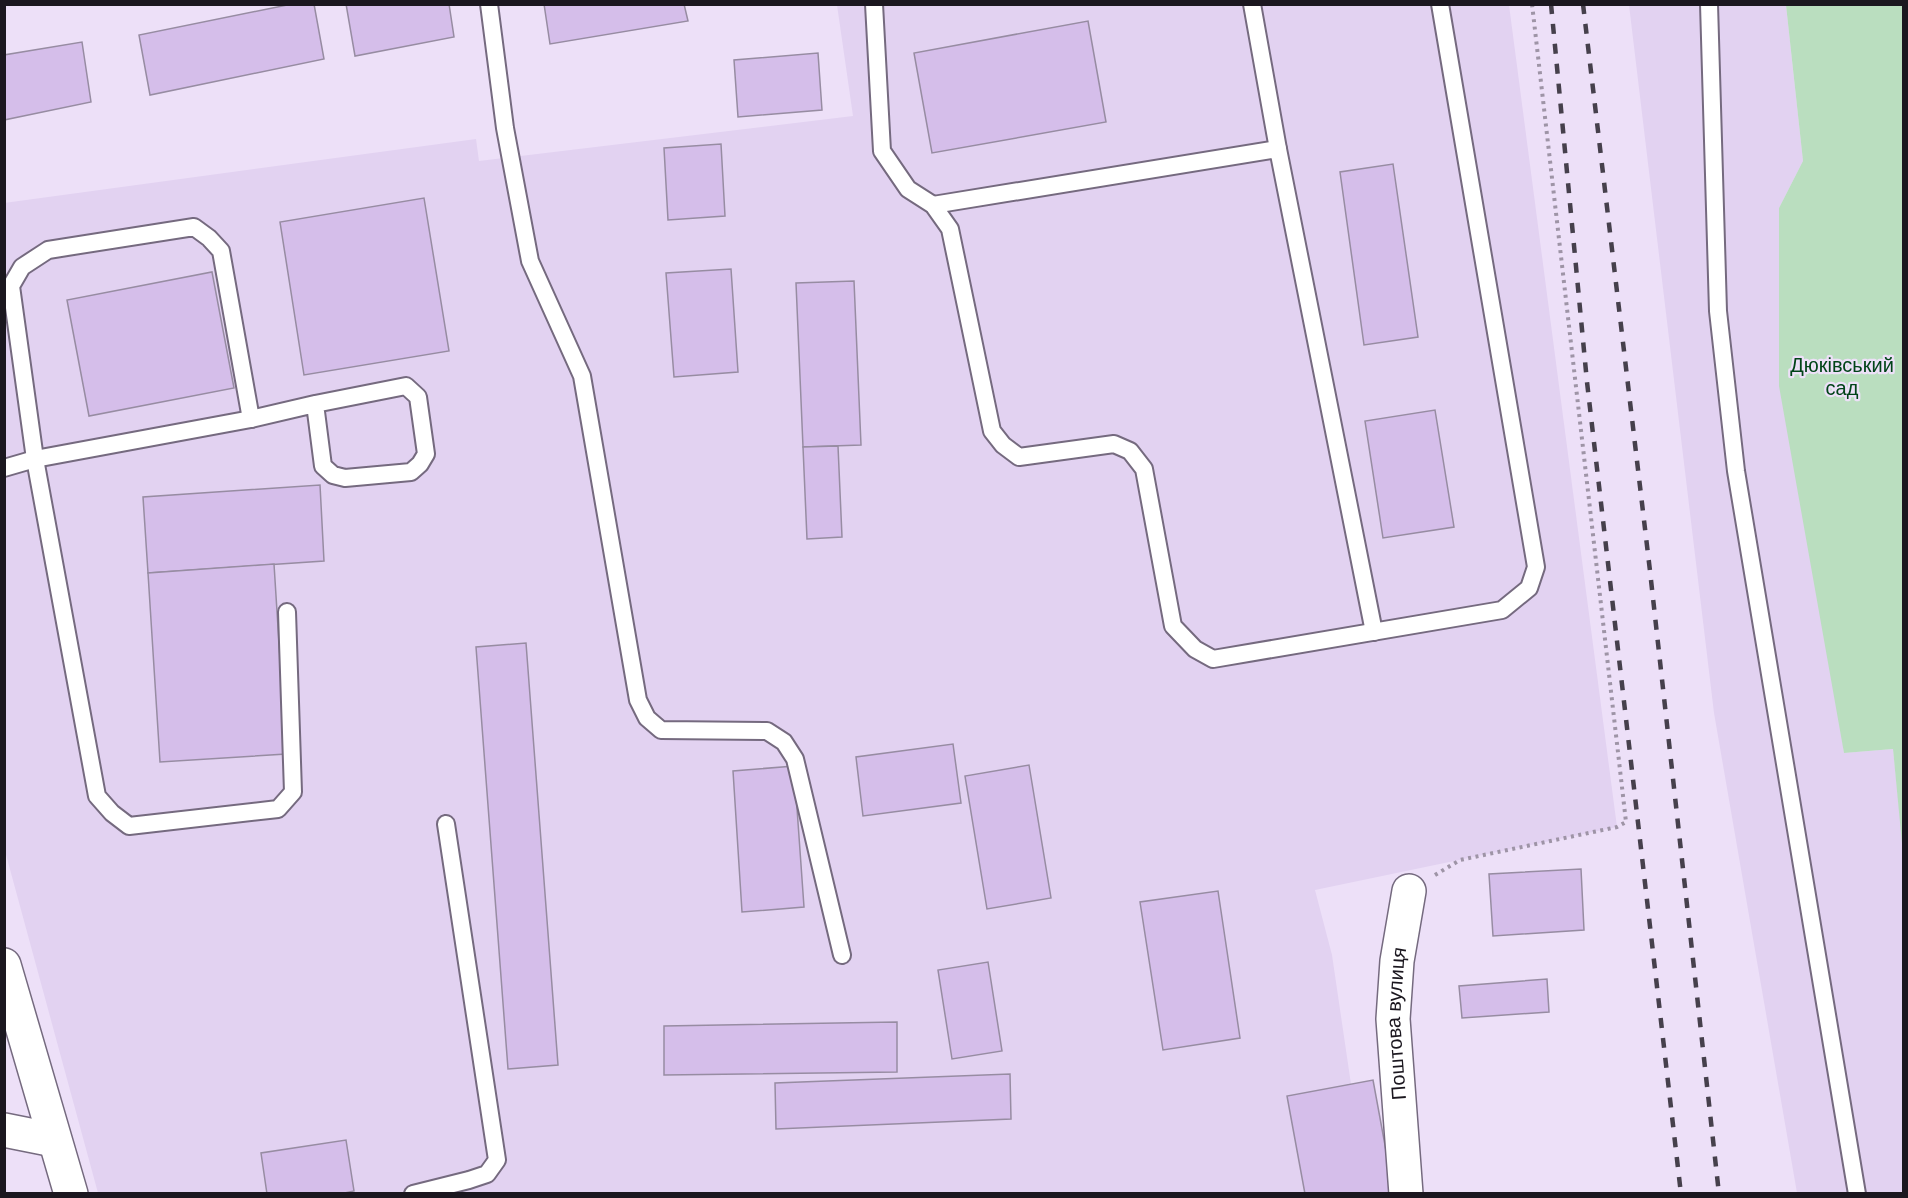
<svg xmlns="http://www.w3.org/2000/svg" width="1908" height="1198" viewBox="0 0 1908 1198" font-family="Helvetica,sans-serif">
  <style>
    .built { fill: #e2d2f1 }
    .green { fill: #badebf }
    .building { fill: #d5beea; stroke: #978ca2; stroke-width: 1.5 }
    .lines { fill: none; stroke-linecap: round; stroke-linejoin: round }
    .lane-casing { stroke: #756a7f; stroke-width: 20 }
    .street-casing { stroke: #756a7f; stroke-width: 36 }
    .path { stroke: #9e94a6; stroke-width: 4; stroke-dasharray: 3 4.5; stroke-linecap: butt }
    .lane { stroke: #fff; stroke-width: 16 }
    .street { stroke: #fff; stroke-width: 33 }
    .rail { stroke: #46404c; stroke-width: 4.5; stroke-dasharray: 10 10; stroke-linecap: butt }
    .labels { text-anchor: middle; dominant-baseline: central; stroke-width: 4.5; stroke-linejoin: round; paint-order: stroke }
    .park-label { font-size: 20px; fill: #014418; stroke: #ede0f8 }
    .street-label { font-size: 20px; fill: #1b171f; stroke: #ede0f8 }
  </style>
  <rect width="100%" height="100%" fill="#ede0f8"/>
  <!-- built -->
  <g class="built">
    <polygon points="837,5 1509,5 1617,827 1315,890 1332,955 1367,1193 98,1193 5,851 4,203 476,139 479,161 853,116"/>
    <polygon points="1629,5 1786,5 1803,161 1779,208 1844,753 1893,749 1904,854 1903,1193 1797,1193 1714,713"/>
  </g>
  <!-- green -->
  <polygon class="green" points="1786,5 1903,5 1903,854 1893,749 1844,753 1779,386 1779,208 1803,161"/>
  <!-- building -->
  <g class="building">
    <polygon points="292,4 314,4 324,59 150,95 139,35"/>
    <polygon points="346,4 449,4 454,37 355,56"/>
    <polygon points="544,4 684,4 688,21 550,44"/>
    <polygon points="1088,21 1106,122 932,153 914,53"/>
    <polygon points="82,42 91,102 4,120 4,55"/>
    <polygon points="818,53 822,110 738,117 734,60"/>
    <polygon points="721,144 725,216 668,220 664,148"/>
    <polygon points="1393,164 1418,337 1364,345 1340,172"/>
    <polygon points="424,198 449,351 304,375 280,222"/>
    <polygon points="731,269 738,372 674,377 666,273"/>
    <polygon points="212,272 234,388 89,416 67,300"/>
    <polygon points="854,281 861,445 803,447 796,283"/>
    <polygon points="1435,410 1454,527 1383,538 1365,421"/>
    <polygon points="838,446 842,537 807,539 803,447"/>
    <polygon points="320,485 324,561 148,573 143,497"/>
    <polygon points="274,564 286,754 160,762 148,573"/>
    <polygon points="526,643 558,1065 508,1069 476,647"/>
    <polygon points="953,744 961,803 863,816 856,757"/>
    <polygon points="1029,765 1051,898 987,909 965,776"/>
    <polygon points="794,766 804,907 742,912 733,771"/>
    <polygon points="1581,869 1584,930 1493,936 1489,874"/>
    <polygon points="1218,891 1240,1038 1163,1050 1140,902"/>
    <polygon points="988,962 1002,1051 952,1059 938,970"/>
    <polygon points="1547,979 1549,1012 1462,1018 1459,986"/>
    <polygon points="897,1022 897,1072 664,1075 664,1026"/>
    <polygon points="1010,1074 1011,1119 776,1129 775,1083"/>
    <polygon points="1373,1080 1394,1194 1305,1194 1287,1096"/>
    <polygon points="346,1140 354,1191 340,1194 267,1194 261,1153"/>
  </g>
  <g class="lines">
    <defs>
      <g id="lane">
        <polyline points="489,4 505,128 530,261 582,376 638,700 647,718 661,730 767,731 784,742 795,759 842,955"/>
        <polyline points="874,4 882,151 908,189 933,205 950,229 992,431 1003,445 1019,457 1114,444 1130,451 1144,469 1173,626 1195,649 1213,659 1502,610 1529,588 1536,567 1440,4"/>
        <polyline points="1252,4 1278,149 1374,632"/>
        <polyline points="1709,4 1718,311 1736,471 1857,1194"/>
        <polyline points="933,205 1278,149"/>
        <polyline points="251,419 221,251 209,238 194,227 48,250 22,267 11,286 35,459 97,796 112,813 129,826 278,809 293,792 287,612"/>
        <polyline points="4,468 35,459 251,419 315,404 406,386 418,397 426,454 420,464 411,472 345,478 333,475 323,466 315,404"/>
        <polyline points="413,1194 469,1180 487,1174 497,1160 446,824"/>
      </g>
      <g id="street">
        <polyline points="4,965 71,1194"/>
        <polyline points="4,1130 54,1140"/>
        <path id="s1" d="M1406 1194 1393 1019 1397 961 1409 891"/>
      </g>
    </defs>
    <!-- lane casing -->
    <use href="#lane" class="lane-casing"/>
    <!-- street casing -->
    <use href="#street" class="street-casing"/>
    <!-- path -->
    <polyline class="path" points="1435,875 1460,860 1617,827 1626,822 1532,4"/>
    <!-- lane -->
    <use href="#lane" class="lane"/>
    <!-- street -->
    <use href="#street" class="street"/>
    <!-- rail -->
    <g class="rail">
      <polyline points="1551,4 1587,382 1681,1194"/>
      <polyline points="1583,4 1650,571 1719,1194"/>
    </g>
  </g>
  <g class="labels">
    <!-- park labels -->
    <g class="park-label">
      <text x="1842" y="365">Дюківський<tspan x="1842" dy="23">сад</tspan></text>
    </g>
    <!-- street labels -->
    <g class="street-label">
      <text stroke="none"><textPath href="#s1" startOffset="171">Поштова вулиця</textPath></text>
    </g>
  </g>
  <!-- border -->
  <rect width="1908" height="1198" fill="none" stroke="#1b171f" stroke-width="12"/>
</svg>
